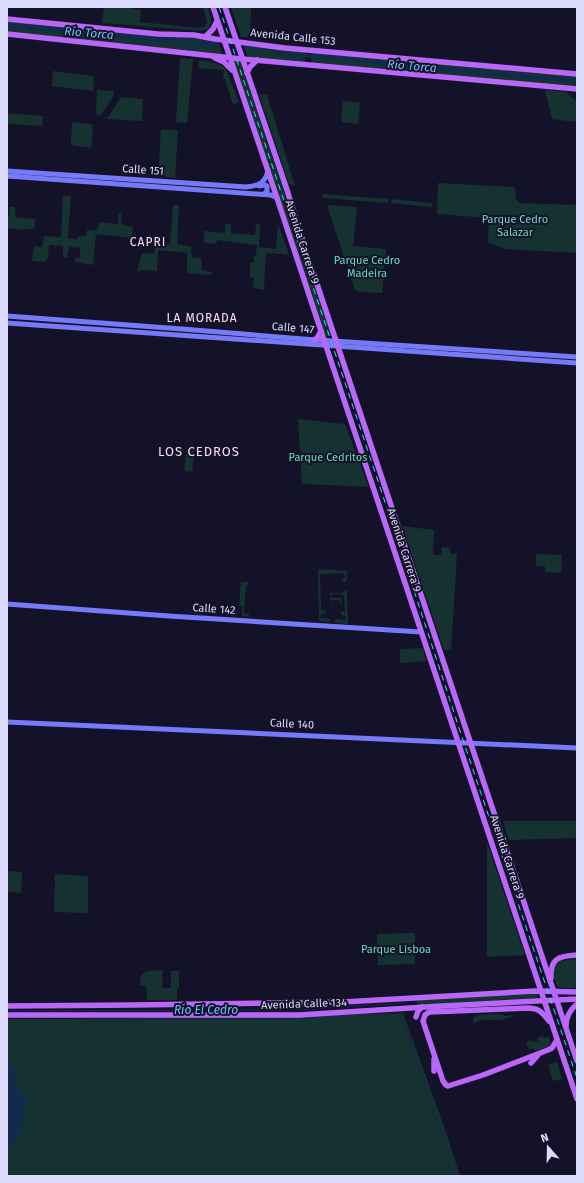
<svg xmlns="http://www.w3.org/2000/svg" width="584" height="1183" viewBox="0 0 584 1183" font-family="'Fira Sans',sans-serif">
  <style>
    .green { fill: #153230 }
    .water { fill: #112b4d }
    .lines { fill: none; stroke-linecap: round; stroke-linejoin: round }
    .stream { stroke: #112b4d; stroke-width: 1 }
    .secondary { stroke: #767af9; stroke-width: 5 }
    .primary { stroke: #b967f8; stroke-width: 5.5 }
    .rail { stroke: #10ebf4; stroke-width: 1; stroke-dasharray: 6 5; stroke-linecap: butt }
    .labels { text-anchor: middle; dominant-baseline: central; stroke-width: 4; stroke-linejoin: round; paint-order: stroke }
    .street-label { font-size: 11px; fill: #dddbfd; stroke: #141229 }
    .park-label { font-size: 11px; fill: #69dcb8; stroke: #141229 }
    .water-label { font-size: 12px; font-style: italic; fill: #6dc0f9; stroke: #141229 }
    .neighbourhood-label { font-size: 12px; letter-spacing: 1px; fill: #fdddf3; stroke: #141229 }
    .quarter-label { font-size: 13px; letter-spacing: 1px; fill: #fdddf3; stroke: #141229 }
  </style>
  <rect width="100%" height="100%" fill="#141229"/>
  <!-- green -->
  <g class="green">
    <path d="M104 7H132V9L141 10 140 22 200 28 203 27 207 23 203 7H208C210 15 214 22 208 29L201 31 102 23Z"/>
    <polygon points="231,7 251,7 250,37 241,37"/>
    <polygon points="7,21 184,36 218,42 223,54 7,32"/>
    <polygon points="243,45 306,52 305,63 248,58"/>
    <polygon points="312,51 577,75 577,87 311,63"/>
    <polygon points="180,58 193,59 187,123 176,122"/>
    <path d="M199 60C208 62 219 62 226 69L239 102 233 105 225 79H223L224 70 198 68Z"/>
    <polygon points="237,60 240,61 331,332 331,335 328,337 325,335 234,65 234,61"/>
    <polygon points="53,71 94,76 93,91 52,86"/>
    <polygon points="97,90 114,91 114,95 101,115 96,115"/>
    <polygon points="545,90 566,92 577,102 577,122 552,119"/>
    <polygon points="259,94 267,95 295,186 289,184"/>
    <polygon points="121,97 143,99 142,121 107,119 113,110"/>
    <polygon points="343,101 360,103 358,124 341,122"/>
    <polygon points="7,113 43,116 42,126 7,124"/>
    <polygon points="72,122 92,124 93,128 91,148 71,145"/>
    <polygon points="161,130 178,130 175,178 158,176"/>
    <polygon points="438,183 515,187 516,200 520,203 577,205 577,253 505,249 488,243 489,218 437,214"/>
    <polygon points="322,194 388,199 388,203 323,198"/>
    <polygon points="63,196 71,196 68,238 78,239 79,236 86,236 87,230 97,230 100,222 118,224 118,213 122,213 121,224 133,227 132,238 96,234 93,265 75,262 75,257 80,258 80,248 69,247 67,257 63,257 63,246 49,245 48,258 46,262 32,261 34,246 42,247 44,236 61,237"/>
    <polygon points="392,199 432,203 432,207 391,203"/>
    <polygon points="173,205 179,205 177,244 191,247 192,257 201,258 202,270 212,272 211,275 187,273 187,253 158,250 157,271 141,270 137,272 142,253 154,254 156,245 170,244"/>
    <polygon points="327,205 357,207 353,246 386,249 382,293 360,292 355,290"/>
    <polygon points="10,207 15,207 15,217 35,219 35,228 21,230 7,228 7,216 9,216"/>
    <polygon points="225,224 231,224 231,233 255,235 256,224 260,224 259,247 276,249 278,224 289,254 266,253 264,290 253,288 254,277 250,277 250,263 254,263 254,256 256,256 257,245 217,240 216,244 204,243 204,231 225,233"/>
    <polygon points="298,419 345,424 369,487 302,484"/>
    <polygon points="187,446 195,447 192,472 184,471"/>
    <polygon points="402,526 434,530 433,555 441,555 442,547 449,548 451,554 457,554 451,650 444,650"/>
    <polygon points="536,554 562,555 561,573 545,572 545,566 536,566"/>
    <polygon points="318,569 347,571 347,581 345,581 345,582 343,582 343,579 340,579 345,578 344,573 320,574 321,610 326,610 325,614 321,614 320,618 330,619 330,622 319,621"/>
    <polygon points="241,582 248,582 248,585 246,585 244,614 249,614 249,617 242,616 242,606 239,606"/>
    <polygon points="343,591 347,591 348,624 335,623 335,619 345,620 346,616 341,615 341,613 340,613 340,611 341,612 345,612 344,595 341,596 341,594 331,594 331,598 342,598 341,606 340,600 333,600 333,610 335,610 331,611 333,610 332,600 330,600 330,592 331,593 342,593"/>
    <polygon points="423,648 426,661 400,663 400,649"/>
    <polygon points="503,821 577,821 577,838 509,840"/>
    <polygon points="487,842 525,955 487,957"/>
    <polygon points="7,871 22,872 21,893 7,892"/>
    <polygon points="55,874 88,876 88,913 54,912"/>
    <polygon points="415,933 415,964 378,965 377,934"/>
    <path d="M577 959V988H563L557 986C548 963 555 961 577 959Z"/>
    <polygon points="163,970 162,988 171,988 171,971 179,971 179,988 177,989 177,1000 147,1000 146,986 140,985 141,975 148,971"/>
    <polygon points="537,993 538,998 417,1005 417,999"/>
    <polygon points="403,1013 445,1129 460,1176 7,1176 7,1019 183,1018 240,1018"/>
    <polygon points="498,1014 506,1016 513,1015 513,1016 501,1020 483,1020 473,1023 473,1018 479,1015"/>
    <polygon points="544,1036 545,1038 549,1037 550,1043 548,1047 535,1051 534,1048 529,1050 526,1042 532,1040 533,1042 538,1041 537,1038"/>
    <polygon points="557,1062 562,1079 553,1081 548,1065"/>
  </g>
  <!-- water -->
  <g class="water">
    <polygon points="7,23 218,43 220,48 7,27"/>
    <polygon points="246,46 264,48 282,52 577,79 577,83 282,55 264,51 247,50"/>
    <path d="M7 1057 13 1064 15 1082 27 1098C24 1113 25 1131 15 1145L7 1146Z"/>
  </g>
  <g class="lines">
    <!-- stream -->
    <g class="stream">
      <polyline points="7,1011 263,1010 311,1009 405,1003"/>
      <polyline points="102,1023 101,1020 314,1019 402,1014 440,1131 451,1176"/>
      <polyline points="106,1036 110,1047 120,1062 134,1076 149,1083 158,1091 162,1108 163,1120 139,1168 137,1176"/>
    </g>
    <!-- secondary -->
    <g class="secondary">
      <path d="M7 171 246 187C258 186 266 183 268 170"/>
      <polyline points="7,176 257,194 271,195 277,198"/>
      <polyline points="259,186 265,185 267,186 267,191 264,194"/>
      <polyline points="7,316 182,329 303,339 577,357"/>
      <polyline points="7,323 577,363"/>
      <polyline points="7,604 169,616 421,632"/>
      <polyline points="7,722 577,748"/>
    </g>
    <!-- primary -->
    <g class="primary">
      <polyline points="213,7 277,198 317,319 577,1099"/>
      <polyline points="225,7 287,190 305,248 577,1061"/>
      <polyline points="7,19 158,34 194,35 215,39 285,48 577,74"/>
      <polyline points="7,34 242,59 577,89"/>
      <polyline points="205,37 213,29 217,21"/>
      <polyline points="215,58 224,62 232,70"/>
      <polyline points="247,73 250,67 257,60"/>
      <polyline points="314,340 317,338 321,331"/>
      <path d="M551 978C550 958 559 956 577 955"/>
      <polyline points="7,1006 135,1005 343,1002 535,991 577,992"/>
      <polyline points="7,1015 299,1015 442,1006 577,999"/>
      <polyline points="416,1017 418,1011 422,1007"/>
      <path d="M549 1021C543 1013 539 1008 528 1008L429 1012 425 1015 423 1021 443 1081 446 1085 448 1086 483 1075 548 1050 552 1048 557 1040"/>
      <path d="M566 1026C566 1017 570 1010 577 1004"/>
      <polyline points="531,1063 538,1055"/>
      <polyline points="434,1071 434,1059"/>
    </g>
    <!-- rail -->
    <polyline class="rail" points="219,7 382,493 463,740 577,1078"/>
  </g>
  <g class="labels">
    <!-- street labels -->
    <g class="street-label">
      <text transform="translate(293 37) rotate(6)">Avenida Calle 153</text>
      <text transform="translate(143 170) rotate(4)">Calle 151</text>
      <text transform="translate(302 242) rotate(72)">Avenida Carrera 9</text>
      <text transform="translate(293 328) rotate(5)">Calle 147</text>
      <text transform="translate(404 550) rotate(72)">Avenida Carrera 9</text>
      <text transform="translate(214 609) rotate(4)">Calle 142</text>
      <text transform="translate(292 724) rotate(3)">Calle 140</text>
      <text transform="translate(507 857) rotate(72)">Avenida Carrera 9</text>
      <text transform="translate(304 1004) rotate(-2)">Avenida Calle 134</text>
    </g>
    <!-- park labels -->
    <g class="park-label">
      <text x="515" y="219">Parque Cedro<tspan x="515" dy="13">Salazar</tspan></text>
      <text x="367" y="260">Parque Cedro<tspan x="367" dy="13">Madeira</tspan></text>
      <text x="328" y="457">Parque Cedritos</text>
      <text x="396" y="949">Parque Lisboa</text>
    </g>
    <!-- water labels -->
    <g class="water-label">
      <text transform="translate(89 33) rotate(5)">Río Torca</text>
      <text transform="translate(412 66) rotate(5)">Río Torca</text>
      <text x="206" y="1010">Río El Cedro</text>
    </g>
    <!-- neighbourhood labels -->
    <g class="neighbourhood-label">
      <text x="148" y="242">CAPRI</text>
      <text x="202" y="318">LA MORADA</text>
    </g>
    <!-- quarter labels -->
    <g class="quarter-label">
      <text x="199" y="451">LOS CEDROS</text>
    </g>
  </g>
  <!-- border -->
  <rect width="584" height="1183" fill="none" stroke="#dddbfd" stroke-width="16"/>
  <!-- north arrow -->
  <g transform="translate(548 1147) rotate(340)" stroke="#141229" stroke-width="3" paint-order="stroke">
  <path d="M0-3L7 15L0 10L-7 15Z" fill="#dddbfd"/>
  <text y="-6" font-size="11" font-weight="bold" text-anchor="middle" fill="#dddbfd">N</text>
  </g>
</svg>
